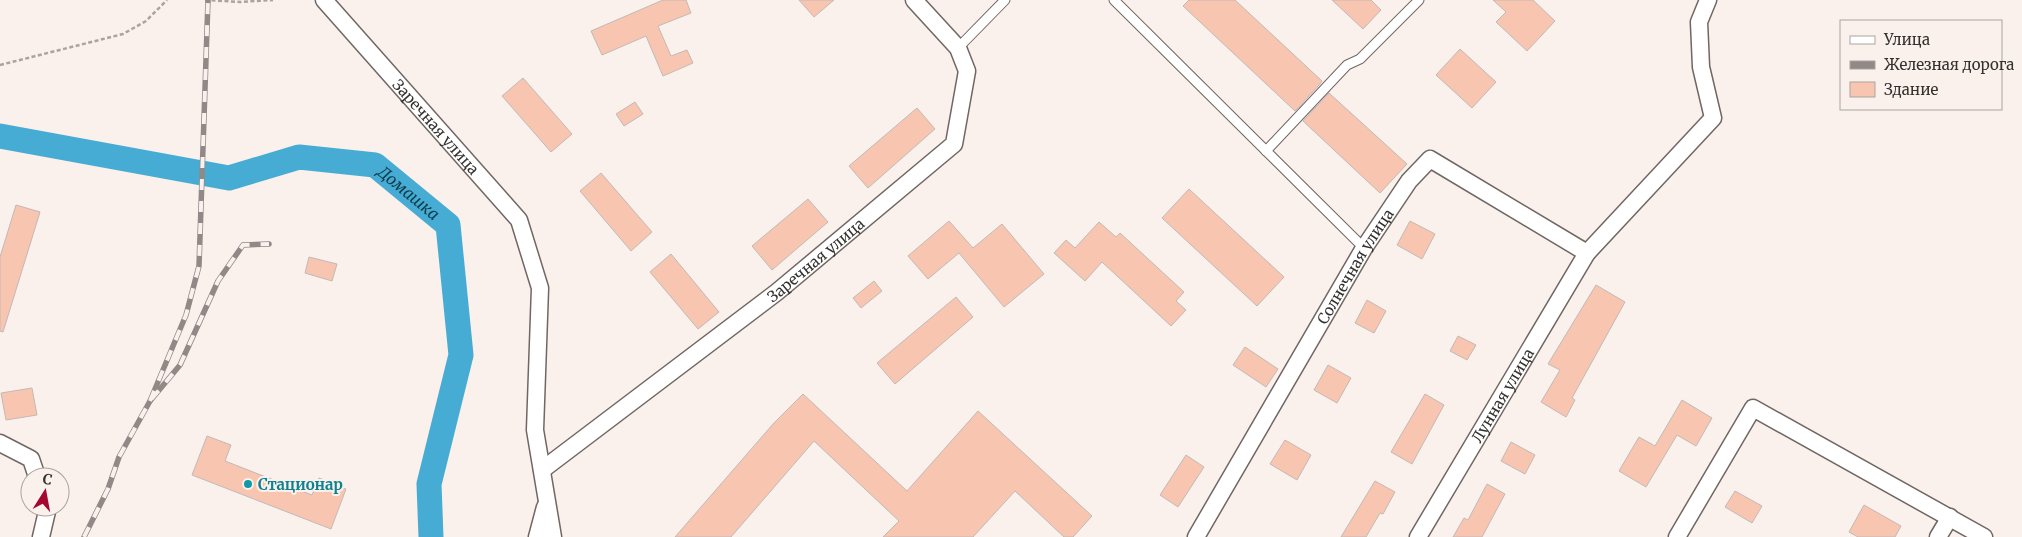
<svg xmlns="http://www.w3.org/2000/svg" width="2022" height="537" viewBox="0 0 2022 537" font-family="Merriweather,serif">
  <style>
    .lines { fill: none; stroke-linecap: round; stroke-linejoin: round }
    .river { stroke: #46acd3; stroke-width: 25 }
    .building { fill: #f8c5b1; stroke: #c2b9b5 }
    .service-casing { stroke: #706764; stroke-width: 11 }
    .minor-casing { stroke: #706764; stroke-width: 19 }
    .path { stroke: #aaa3a0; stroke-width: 2.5; stroke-dasharray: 4 2.5; stroke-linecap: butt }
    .service { stroke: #fff; stroke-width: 9 }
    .minor { stroke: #fff; stroke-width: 16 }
    .rail-casing { stroke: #908987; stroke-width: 5.5 }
    .rail { stroke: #faf0ec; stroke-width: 4; stroke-dasharray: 11; stroke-linecap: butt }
    .culture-dot { fill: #0f9aa8; stroke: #faf0ec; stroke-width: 2 }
    .labels { text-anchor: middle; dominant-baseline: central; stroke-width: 4; stroke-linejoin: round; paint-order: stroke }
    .street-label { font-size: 15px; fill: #34312f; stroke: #faf0ec }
    .culture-label { font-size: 15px; font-weight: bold; fill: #0d838f; stroke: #faf0ec; text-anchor: start }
    .water-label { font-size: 16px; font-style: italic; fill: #0e3c4c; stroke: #faf0ec }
  </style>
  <rect width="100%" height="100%" fill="#faf0ec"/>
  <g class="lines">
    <!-- river -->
    <path class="river" id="s1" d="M0 136 229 178 299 157 375 165 448 225 461 355 429 484 431 537"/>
  </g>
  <!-- building -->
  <g class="building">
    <polygon points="663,0 686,0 691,13 658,26 671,56 687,50 693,63 663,76 646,36 602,55 591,31"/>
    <polygon points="799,0 834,0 814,17"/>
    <polygon points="1189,0 1235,0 1322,81 1320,84 1295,111 1183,6"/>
    <polygon points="1332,0 1371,0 1381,10 1363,29"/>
    <polygon points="1493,0 1533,0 1555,21 1527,51 1496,22 1506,12"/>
    <polygon points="1460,49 1496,82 1472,108 1436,75"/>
    <polygon points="523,78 572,134 551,152 502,96"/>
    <polygon points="1329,93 1407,164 1380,193 1303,121"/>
    <polygon points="635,102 643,114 624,126 616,114"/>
    <polygon points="917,108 935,129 868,188 849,166"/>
    <polygon points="601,173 652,232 631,251 580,191"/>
    <polygon points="1189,189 1284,277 1257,306 1162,218"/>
    <polygon points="808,199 828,222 772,270 752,246"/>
    <polygon points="16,205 40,212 3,332 0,331 0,257"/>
    <polygon points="949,221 973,248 1002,224 1044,274 1004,307 959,253 928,279 908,256"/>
    <polygon points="1410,221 1435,234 1422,259 1397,245"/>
    <polygon points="1099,222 1116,237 1120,233 1184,292 1176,301 1186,310 1171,326 1102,262 1085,281 1054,253 1066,240 1075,248"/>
    <polygon points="671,254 719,312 698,329 650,272"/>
    <polygon points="309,257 337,264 332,281 305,273"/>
    <polygon points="874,281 882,291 861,308 853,298"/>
    <polygon points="1596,285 1625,302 1572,398 1575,400 1566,417 1541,402 1560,370 1548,364"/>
    <polygon points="956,297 973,317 895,384 877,363"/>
    <polygon points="1367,300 1386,311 1374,333 1355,323"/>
    <polygon points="1458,336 1476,345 1467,360 1450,351"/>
    <polygon points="1245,347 1278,369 1266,387 1233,365"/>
    <polygon points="1328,365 1351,378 1337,403 1314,390"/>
    <polygon points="32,388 37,415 6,420 1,393"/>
    <polygon points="803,394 907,491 978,411 1092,516 1073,537 1064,537 1015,491 973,537 883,537 899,521 814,441 731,537 675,537 773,424"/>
    <polygon points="1425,394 1444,405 1412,464 1391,452"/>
    <polygon points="1682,400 1712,418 1696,446 1677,435 1646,487 1619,471 1639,437 1655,446"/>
    <polygon points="207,436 231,445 225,461 312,495 319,478 346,489 331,529 192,475"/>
    <polygon points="1285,440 1311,455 1297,480 1270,464"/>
    <polygon points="1511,442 1535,455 1525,474 1501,461"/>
    <polygon points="1186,455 1204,467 1178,507 1160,495"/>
    <polygon points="1375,481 1395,492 1383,514 1380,513 1366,537 1341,537"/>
    <polygon points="1487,484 1505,494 1482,537 1453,537 1464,518 1468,520"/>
    <polygon points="1735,491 1762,506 1752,523 1725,507"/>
    <polygon points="1864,505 1901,526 1895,537 1858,537 1849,532"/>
  </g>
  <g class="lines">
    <defs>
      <g id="service">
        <polyline points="1114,0 1364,248"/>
        <polyline points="958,48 1005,0"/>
        <polyline points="1266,151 1347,65 1360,59 1419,0"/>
      </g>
      <g id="minor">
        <path id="s2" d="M324 0 519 220 540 288 535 430 553 537"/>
        <polyline points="0,443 31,459 37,477"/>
        <path id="s3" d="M542 470 777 292 954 144 967 71 958 48 914 0"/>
        <polyline points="41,537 48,507"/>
        <polyline points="537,537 545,507"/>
        <path id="s4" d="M1196 537 1364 248 1409 181 1430 159 1587 253"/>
        <path id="s5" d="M1418 537 1587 253 1713 118 1701 67 1699 22 1708 0"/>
        <polyline points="1677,537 1753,408 1984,537"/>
        <polyline points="1938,537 1950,517"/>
      </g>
    </defs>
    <!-- service casing -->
    <use href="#service" class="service-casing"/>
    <!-- minor casing -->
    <use href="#minor" class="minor-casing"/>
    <!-- path -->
    <g class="path">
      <polyline points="205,0 240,2 273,0"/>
      <polyline points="0,65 123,34 146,21 167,0"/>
    </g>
    <!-- service -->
    <use href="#service" class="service"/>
    <!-- minor -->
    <use href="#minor" class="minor"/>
    <defs>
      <g id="rail">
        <polyline points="150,401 186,315 199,266 208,0"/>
        <polyline points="84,537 108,489 119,457 150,401 180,365 218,281 243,245 269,244"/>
      </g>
    </defs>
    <!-- rail casing -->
    <use href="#rail" class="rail-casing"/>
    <!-- rail -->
    <use href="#rail" class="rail"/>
  </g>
  <!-- markers -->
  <circle class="culture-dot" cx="248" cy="484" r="5"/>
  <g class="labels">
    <!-- street labels -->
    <g class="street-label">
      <text stroke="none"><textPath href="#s2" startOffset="169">Заречная улица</textPath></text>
      <text stroke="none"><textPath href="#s3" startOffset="345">Заречная улица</textPath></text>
      <text stroke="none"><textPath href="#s4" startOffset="314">Солнечная улица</textPath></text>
      <text stroke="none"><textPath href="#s5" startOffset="165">Лунная улица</textPath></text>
    </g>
    <!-- culture labels -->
    <g class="culture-label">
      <text x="258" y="484">Стационар</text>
    </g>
    <!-- water labels -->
    <g class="water-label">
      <text stroke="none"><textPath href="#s1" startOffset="426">Домашка</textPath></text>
    </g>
  </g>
  <!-- legend -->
  <rect x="1840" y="20" width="162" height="90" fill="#faf0ec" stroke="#aba4a0"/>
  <rect x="1850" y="36" width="25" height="8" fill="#ffffff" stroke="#aba4a0"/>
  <text x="1884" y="45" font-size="15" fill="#34312f">Улица</text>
  <rect x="1850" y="61" width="25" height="8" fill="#908987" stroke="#aba4a0"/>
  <text x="1884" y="70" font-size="15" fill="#34312f">Железная дорога</text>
  <rect x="1850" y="82" width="25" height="15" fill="#f8c5b1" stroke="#aba4a0"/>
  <text x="1884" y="95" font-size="15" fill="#34312f">Здание</text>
  <!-- north arrow -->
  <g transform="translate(45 492) rotate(11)"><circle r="24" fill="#faf0ec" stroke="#aba4a0"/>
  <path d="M0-4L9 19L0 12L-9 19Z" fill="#a40730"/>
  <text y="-8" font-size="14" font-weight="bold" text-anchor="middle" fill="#34312f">С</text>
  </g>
</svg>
